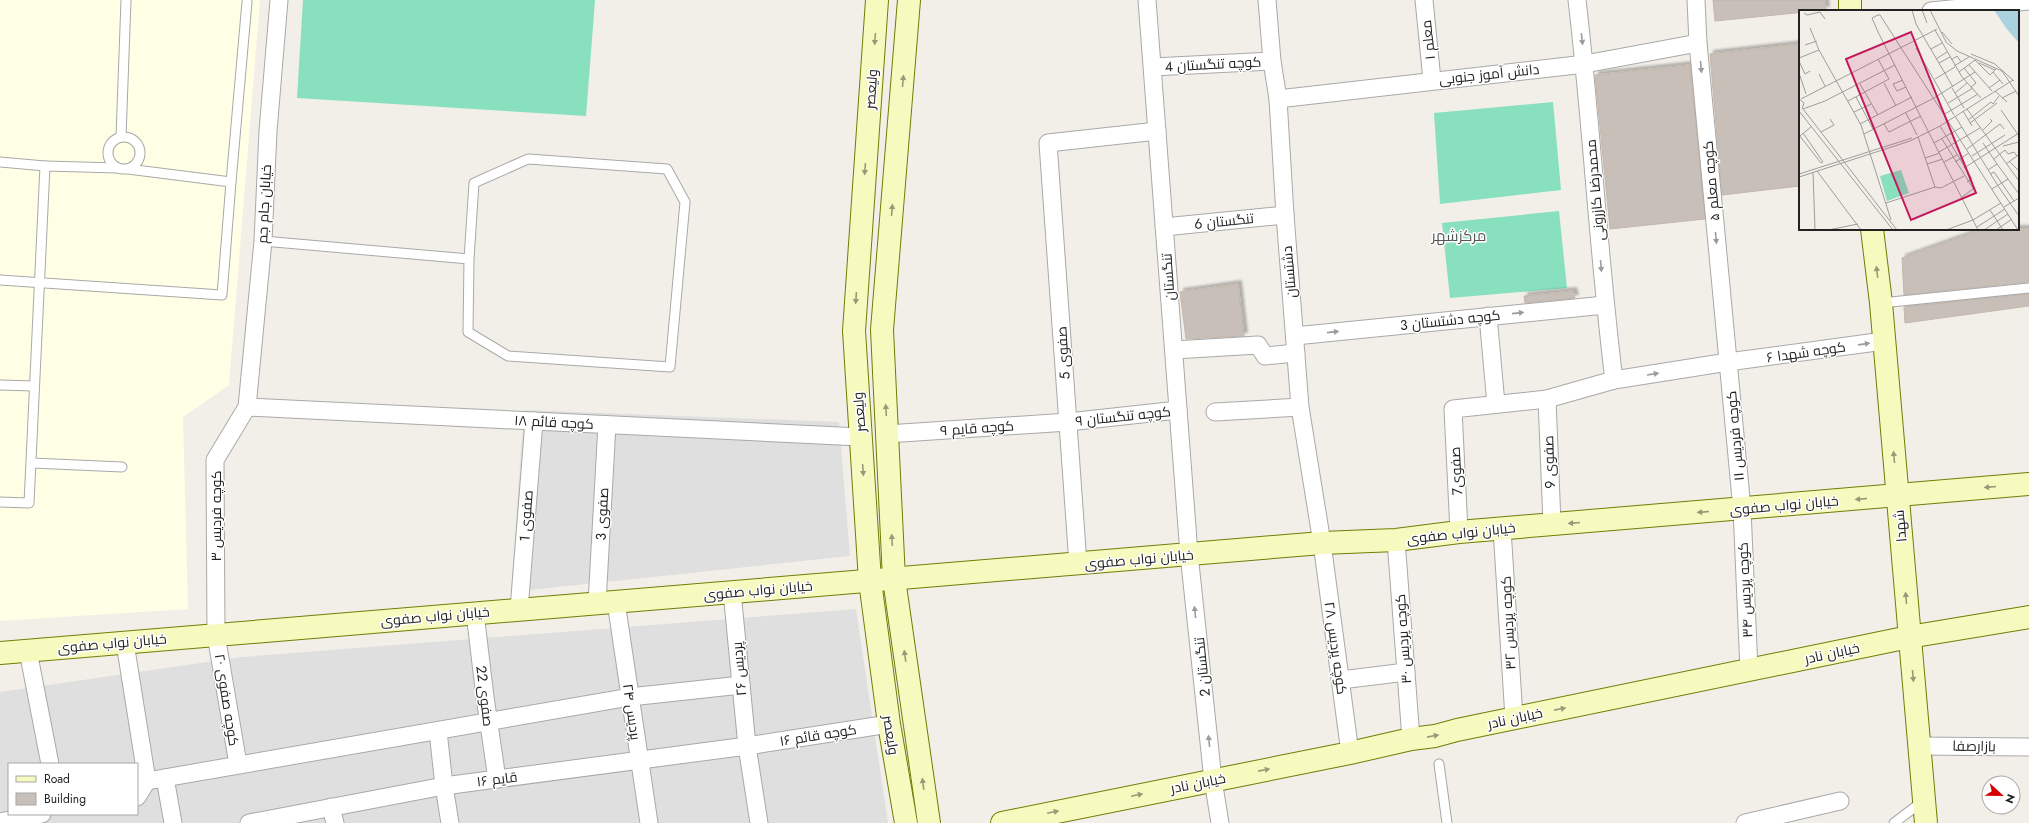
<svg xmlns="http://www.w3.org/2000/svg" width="2029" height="823" viewBox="0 0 2029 823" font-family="Jost,Cairo,sans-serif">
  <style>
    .residential { fill: #e0dfdf; fill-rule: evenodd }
    .education { fill: #ffffe5 }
    .pitch { fill: #88e0be }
    .building { fill: #c7bfb8; stroke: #c4b6ab; filter: url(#shadow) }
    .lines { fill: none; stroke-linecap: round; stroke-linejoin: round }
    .lane-casing { stroke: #a9a9a9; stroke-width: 11 }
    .street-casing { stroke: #a9a9a9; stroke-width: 19 }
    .secondary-casing { stroke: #707d05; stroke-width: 24 }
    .lane { stroke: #fff; stroke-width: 9 }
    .street { stroke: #fff; stroke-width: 17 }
    .secondary { stroke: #f7fabf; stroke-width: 22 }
    .oneway { fill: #979978 }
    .oneway2 { fill: #9c9c9c }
    .labels { text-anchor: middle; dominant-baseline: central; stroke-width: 3; stroke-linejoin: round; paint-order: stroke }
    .street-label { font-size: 14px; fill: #222; stroke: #fff }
    .neighbourhood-label { font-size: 15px; fill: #555; stroke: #fff }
    .inset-road { fill: none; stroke: #9f9d99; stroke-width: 1 }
    .view { fill: #c2185b; fill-opacity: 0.15; stroke: #c2185b; stroke-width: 2 }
    .inset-edge { fill: none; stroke: #222; stroke-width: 2 }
  </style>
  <defs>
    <filter id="shadow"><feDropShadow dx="3.5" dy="-3.5" stdDeviation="1" flood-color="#0004"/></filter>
  </defs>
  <rect width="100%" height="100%" fill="#f2efe9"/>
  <!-- residential -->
  <g class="residential">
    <polygon points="524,410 839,422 850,556 511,592"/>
    <path d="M856 609 888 823H3L0 809V692L242 657ZM9 764H137V814H9Z"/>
  </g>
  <!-- education -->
  <polygon class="education" points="0,0 260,0 229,385 183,417 188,609 0,621"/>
  <!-- pitch -->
  <g class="pitch">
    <polygon points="303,0 595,0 586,116 297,98"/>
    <polygon points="1553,102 1561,190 1440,204 1434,113"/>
    <polygon points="1559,211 1567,288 1450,298 1442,223"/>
  </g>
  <!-- building -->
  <g class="building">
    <polygon points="1713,0 1825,0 1826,10 1715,21"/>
    <polygon points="1800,44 1800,186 1722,195 1710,54"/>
    <polygon points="1690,65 1705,219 1610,229 1595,75"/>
    <polygon points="1984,229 2029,229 2029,282 1904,295 1902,258"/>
    <polygon points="1238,284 1244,336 1186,339 1180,292"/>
    <polygon points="1573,291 1575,298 1525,303 1524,296"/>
    <polygon points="2029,294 2029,306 1905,323 1904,307"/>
  </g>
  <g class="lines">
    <defs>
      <g id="lane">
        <polyline points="121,137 126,0"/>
        <circle cx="124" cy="153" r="16"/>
        <polyline points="0,162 45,166"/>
        <polyline points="231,182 247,2"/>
        <polyline points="263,241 469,259 468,332 508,356 670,367 685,202 667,169 528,159 474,183 469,259"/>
        <polyline points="0,280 222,295 231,182 128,169"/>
        <polyline points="1881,303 2029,288"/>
        <polyline points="0,385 34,386"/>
        <polyline points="32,463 122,467"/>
        <polyline points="0,502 29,503 45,166 118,168"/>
        <polyline points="1439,764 1447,823"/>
        <polyline points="1894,823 1923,801"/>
      </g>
      <g id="street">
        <polyline points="1147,0 1189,554 1213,780 1220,823"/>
        <polyline points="1267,0 1272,61 1278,99 1285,215 1300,407 1322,543 1350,753"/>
        <polyline points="1424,0 1432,80"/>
        <path d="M1577 0C1592 126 1598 253 1614 380"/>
        <polyline points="1696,0 1698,43 1742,509 1749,670"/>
        <polyline points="1931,11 2029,1"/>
        <polyline points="1153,67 1272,61"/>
        <polyline points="1278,99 1585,64 1698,43"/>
        <polyline points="1164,227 1285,215"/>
        <polyline points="1488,316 1496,404"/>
        <polyline points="1295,336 1605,305"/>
        <polyline points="1174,350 1258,345 1265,356 1296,353"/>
        <polyline points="1547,399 1552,524"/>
        <polyline points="247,407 860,437"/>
        <polyline points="1215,412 1300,407"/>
        <polyline points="887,434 1068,422 1178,410"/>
        <polyline points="1502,529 1514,718"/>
        <polyline points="1459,532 1453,409 1547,399 1614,380 1728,362 1884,341"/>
        <polyline points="1396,540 1411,739"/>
        <polyline points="1078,564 1048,143 1157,131"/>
        <polyline points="732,592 747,746 759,823"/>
        <polyline points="616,602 649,823"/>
        <polyline points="597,603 607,425"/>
        <polyline points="519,610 534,421"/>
        <polyline points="475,613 485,697 497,779"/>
        <polyline points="125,643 147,781"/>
        <polyline points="28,651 50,764"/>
        <polyline points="1341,680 1406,672"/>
        <polyline points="438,731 444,786 450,823"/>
        <polyline points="1919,746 2029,747"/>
        <polyline points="238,764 216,635 215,460 247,407 263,241 268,131 279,0"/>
        <polyline points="165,778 173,823"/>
        <polyline points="147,781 630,697 741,685"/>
        <polyline points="137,797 147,781"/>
        <polyline points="331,807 335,823"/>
        <polyline points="0,822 42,814"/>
        <polyline points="249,823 444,786 747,746 889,724"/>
        <polyline points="1745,823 1840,801"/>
      </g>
      <g id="secondary">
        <polyline points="877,0 854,331 870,581 889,724 906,823"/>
        <polyline points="909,0 882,330 894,579 929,823"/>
        <polyline points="1850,0 1850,11"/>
        <polyline points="1872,229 1881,303 1926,823"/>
        <polyline points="0,653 1322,543 1396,540 1459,532 2029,484"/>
        <polyline points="1002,823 1350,753 1411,739 1435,736 1457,730 1909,637 2029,617"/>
      </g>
    </defs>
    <!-- lane casing -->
    <use href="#lane" class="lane-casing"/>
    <!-- street casing -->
    <use href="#street" class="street-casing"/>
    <!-- secondary casing -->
    <use href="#secondary" class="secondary-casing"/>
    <!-- lane -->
    <use href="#lane" class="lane"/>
    <!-- street -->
    <use href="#street" class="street"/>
    <!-- secondary -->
    <use href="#secondary" class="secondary"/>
  </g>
  <!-- one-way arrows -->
  <defs><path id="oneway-solid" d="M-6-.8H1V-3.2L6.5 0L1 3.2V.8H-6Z"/></defs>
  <g class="oneway">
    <use href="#oneway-solid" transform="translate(875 39) rotate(94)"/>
    <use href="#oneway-solid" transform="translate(903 81) rotate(-85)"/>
    <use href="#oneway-solid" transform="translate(865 169) rotate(94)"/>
    <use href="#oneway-solid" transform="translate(892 210) rotate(-85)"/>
    <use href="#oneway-solid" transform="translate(1877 272) rotate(-97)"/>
    <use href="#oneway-solid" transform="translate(856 298) rotate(94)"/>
    <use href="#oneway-solid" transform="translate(886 410) rotate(-93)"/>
    <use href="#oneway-solid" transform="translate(1894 457) rotate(-95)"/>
    <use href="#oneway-solid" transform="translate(863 470) rotate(86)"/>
    <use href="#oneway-solid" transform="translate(1990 487) rotate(175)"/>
    <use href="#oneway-solid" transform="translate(1861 499) rotate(175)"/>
    <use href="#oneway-solid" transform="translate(1703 512) rotate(175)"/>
    <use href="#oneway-solid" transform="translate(1574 523) rotate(175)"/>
    <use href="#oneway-solid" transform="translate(892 540) rotate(-93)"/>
    <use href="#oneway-solid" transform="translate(1906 598) rotate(-95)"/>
    <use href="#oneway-solid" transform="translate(905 656) rotate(-98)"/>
    <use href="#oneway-solid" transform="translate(1913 676) rotate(85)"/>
    <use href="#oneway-solid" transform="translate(1560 709) rotate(-11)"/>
    <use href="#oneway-solid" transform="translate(1433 736) rotate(-11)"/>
    <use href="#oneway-solid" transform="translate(1264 770) rotate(-11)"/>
    <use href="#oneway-solid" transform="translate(923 784) rotate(-98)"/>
    <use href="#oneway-solid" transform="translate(1137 795) rotate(-12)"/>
    <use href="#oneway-solid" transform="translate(1053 812) rotate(-12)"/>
  </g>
  <g class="oneway2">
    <use href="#oneway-solid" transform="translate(1582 39) rotate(83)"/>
    <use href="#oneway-solid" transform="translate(1701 67) rotate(85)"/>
    <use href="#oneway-solid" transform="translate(1716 238) rotate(85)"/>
    <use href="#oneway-solid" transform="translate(1601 266) rotate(85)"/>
    <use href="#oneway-solid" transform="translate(1518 313) rotate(-6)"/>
    <use href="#oneway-solid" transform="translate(1333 332) rotate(-6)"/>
    <use href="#oneway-solid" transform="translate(1864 344) rotate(-8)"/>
    <use href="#oneway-solid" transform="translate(1653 374) rotate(-9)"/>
    <use href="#oneway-solid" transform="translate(1195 612) rotate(-96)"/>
    <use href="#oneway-solid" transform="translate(1209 741) rotate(-96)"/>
  </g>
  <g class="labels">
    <!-- street labels -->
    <g class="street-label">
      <text transform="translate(1428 40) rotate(-96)">معلم ۱</text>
      <text transform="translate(1213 64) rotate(-3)">کوچه تنگستان 4</text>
      <text transform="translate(1489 74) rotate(-6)">دانش آموز جنوبی</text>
      <text transform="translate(871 89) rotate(-86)">ولیعصر</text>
      <text transform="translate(1711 181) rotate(-95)">کوچه معلم ۵</text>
      <text transform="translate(1595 190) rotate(-95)">محمدرضا کازرونی</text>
      <text transform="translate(264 204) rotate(-87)">خیابان جام جم</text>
      <text transform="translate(1224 221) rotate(-6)">تنگستان 6</text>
      <text transform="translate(1289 272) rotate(-95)">دشتستان</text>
      <text transform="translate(1168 277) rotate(-94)">تنگستان</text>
      <text transform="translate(1450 320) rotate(-6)">کوچه دشتستان 3</text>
      <text transform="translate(1806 352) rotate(-8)">کوچه شهدا ۶</text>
      <text transform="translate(1063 353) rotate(-94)">صفوی 5</text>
      <text transform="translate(859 412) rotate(-94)">ولیعصر</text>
      <text transform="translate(1123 416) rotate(-6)">کوچه تنگستان ۹</text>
      <text transform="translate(554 422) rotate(3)">کوچه قائم ۱۸</text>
      <text transform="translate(977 428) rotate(-4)">کوچه قایم ۹</text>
      <text transform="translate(1735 436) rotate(-95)">کوچه فردیس ۱۱</text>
      <text transform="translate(1549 462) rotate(-92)">صفوی 9</text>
      <text transform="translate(1456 471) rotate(-93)">صفوی7</text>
      <text transform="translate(1784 505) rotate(-5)">خیابان نواب صفوی</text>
      <text transform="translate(602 514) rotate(-87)">صفوی 3</text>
      <text transform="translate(216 516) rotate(-90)">کوچه فردیس ۳</text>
      <text transform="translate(526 516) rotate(-86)">صفوی 1</text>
      <text transform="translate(1900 526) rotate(-95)">شهدا</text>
      <text transform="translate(1461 533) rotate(-6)">خیابان نواب صفوی</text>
      <text transform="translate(1139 559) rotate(-5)">خیابان نواب صفوی</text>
      <text transform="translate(758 590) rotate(-5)">خیابان نواب صفوی</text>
      <text transform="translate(1745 590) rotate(-93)">کوچه پردیس ۳۴</text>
      <text transform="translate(435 616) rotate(-5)">خیابان نواب صفوی</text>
      <text transform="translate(1508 623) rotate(-93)">کوچه پردیس ۳۲</text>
      <text transform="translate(1403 639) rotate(-94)">کوچه پردیس ۳۰</text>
      <text transform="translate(112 643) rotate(-5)">خیابان نواب صفوی</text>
      <text transform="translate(1336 648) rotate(82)">کوچه پردیس ۲۸</text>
      <text transform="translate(1832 653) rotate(-12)">خیابان نادر</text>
      <text transform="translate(1202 667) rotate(-96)">تنگستان 2</text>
      <text transform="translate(739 669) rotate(-95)">پردیس ۲۶</text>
      <text transform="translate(485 696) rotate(83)">صفوی 22</text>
      <text transform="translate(227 700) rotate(81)">کوچه صفوی ۲۰</text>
      <text transform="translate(632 712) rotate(82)">پردیس ۲۴</text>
      <text transform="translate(1515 718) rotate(-12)">خیابان نادر</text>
      <text transform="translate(818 735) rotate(-9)">کوچه قائم ۱۶</text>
      <text transform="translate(891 735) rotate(81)">ولیعصر</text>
      <text transform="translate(1974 746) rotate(1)">بازارصفا</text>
      <text transform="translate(497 779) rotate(-7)">قایم ۱۶</text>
      <text transform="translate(1198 783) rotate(-11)">خیابان نادر</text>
    </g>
    <!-- neighbourhood labels -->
    <g class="neighbourhood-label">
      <text x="1459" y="236">مرکزشهر</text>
    </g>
  </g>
  <!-- overview -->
  <g transform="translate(1799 10)">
    <rect width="220" height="220" fill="#f2efe9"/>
    <path d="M102 160 110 183 88 191 81 166Z" fill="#88e0be"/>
    <path d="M195 0H220V33L207 18Z" fill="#aad3df"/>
    <path class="inset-road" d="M113 0 117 14 154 77M123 0 128 13M131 0 147 32 158 41 203 61 220 86M5 3 8 5 21 2 26 9M11 18 20 40 62 115 92 210M136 20 163 67 182 88M143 22 153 34M6 35 18 31M117 38 155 105M132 39 143 33M172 44 196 54 215 71M0 48 20 40M137 49 148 42M152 50 158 46 162 52M0 51 6 64 11 61M140 53 151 47M180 53 196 60M170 55 193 81M155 56 170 47M165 58 177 73 172 77M160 62 176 50 191 65 198 58M194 62 204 74M0 63 7 84M20 64 26 76M136 69 156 57M104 70 94 74 98 81 107 77M85 73 97 96M61 74 79 105M153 78 165 98M190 78 201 70M196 81 208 92M156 83 168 73M57 87 74 119M203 88 217 81M0 89 5 93 3 99M2 89 138 19M49 91 90 69 79 49M149 93 174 78M4 99 98 220M4 99 26 91 96 55M168 99 220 171M202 100 220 126M0 101 94 220M164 101 173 116M55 102 72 94M107 103 118 125M146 104 179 84M156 106 199 176 220 206M169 110 192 92 194 94 200 86M171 113 198 93M61 114 113 87M85 114 90 122 122 106M141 116 173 169 168 172M183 121 193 111 191 109M22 122 35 115 31 109M65 124 135 88 176 62M0 125 22 153 24 152 4 123M1 126 12 117M119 127 136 177M143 129 177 183M135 133 163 117M184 133 198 154 189 160M204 136 220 132M168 139 201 114 205 119M140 142 181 118M173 146 206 125M126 148 141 143M195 149 206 140 209 144 215 142 218 146 220 144M145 152 158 145M156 152 170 143M211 152 220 161M128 154 144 149M198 154 220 184M207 154 218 146M165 158 220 123M18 161 62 220M14 162 16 220M0 164 113 128M191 164 195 162 215 191M0 167 111 131 141 116 214 70M193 179 209 169M163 187 174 179M87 193 136 177 142 178 165 166M205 197 220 188M191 200 204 220M178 217 206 199M29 220 59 214M147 220 174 210 202 193M179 220 79 22 73 8 79 5H81L219 220M185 220 209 204M197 220 213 209"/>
    <path class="view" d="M112 22 177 183 112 210 47 49Z"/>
    <rect width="220" height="220" class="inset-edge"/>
  </g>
  <!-- legend -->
  <rect x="8" y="763" width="130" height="52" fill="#ffffff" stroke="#a7a7a7"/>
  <rect x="16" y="776" width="20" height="6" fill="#f7fabf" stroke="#a7a7a7"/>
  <text x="44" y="783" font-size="12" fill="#222222">Road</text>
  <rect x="16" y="793" width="20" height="12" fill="#c7bfb8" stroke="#a7a7a7"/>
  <text x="44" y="803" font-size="12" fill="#222222">Building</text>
  <!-- north arrow -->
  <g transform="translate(2001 795) rotate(112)"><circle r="19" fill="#ffffff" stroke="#a7a7a7"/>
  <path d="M0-3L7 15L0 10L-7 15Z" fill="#d40000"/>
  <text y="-6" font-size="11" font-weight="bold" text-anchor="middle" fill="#222222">N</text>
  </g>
</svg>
